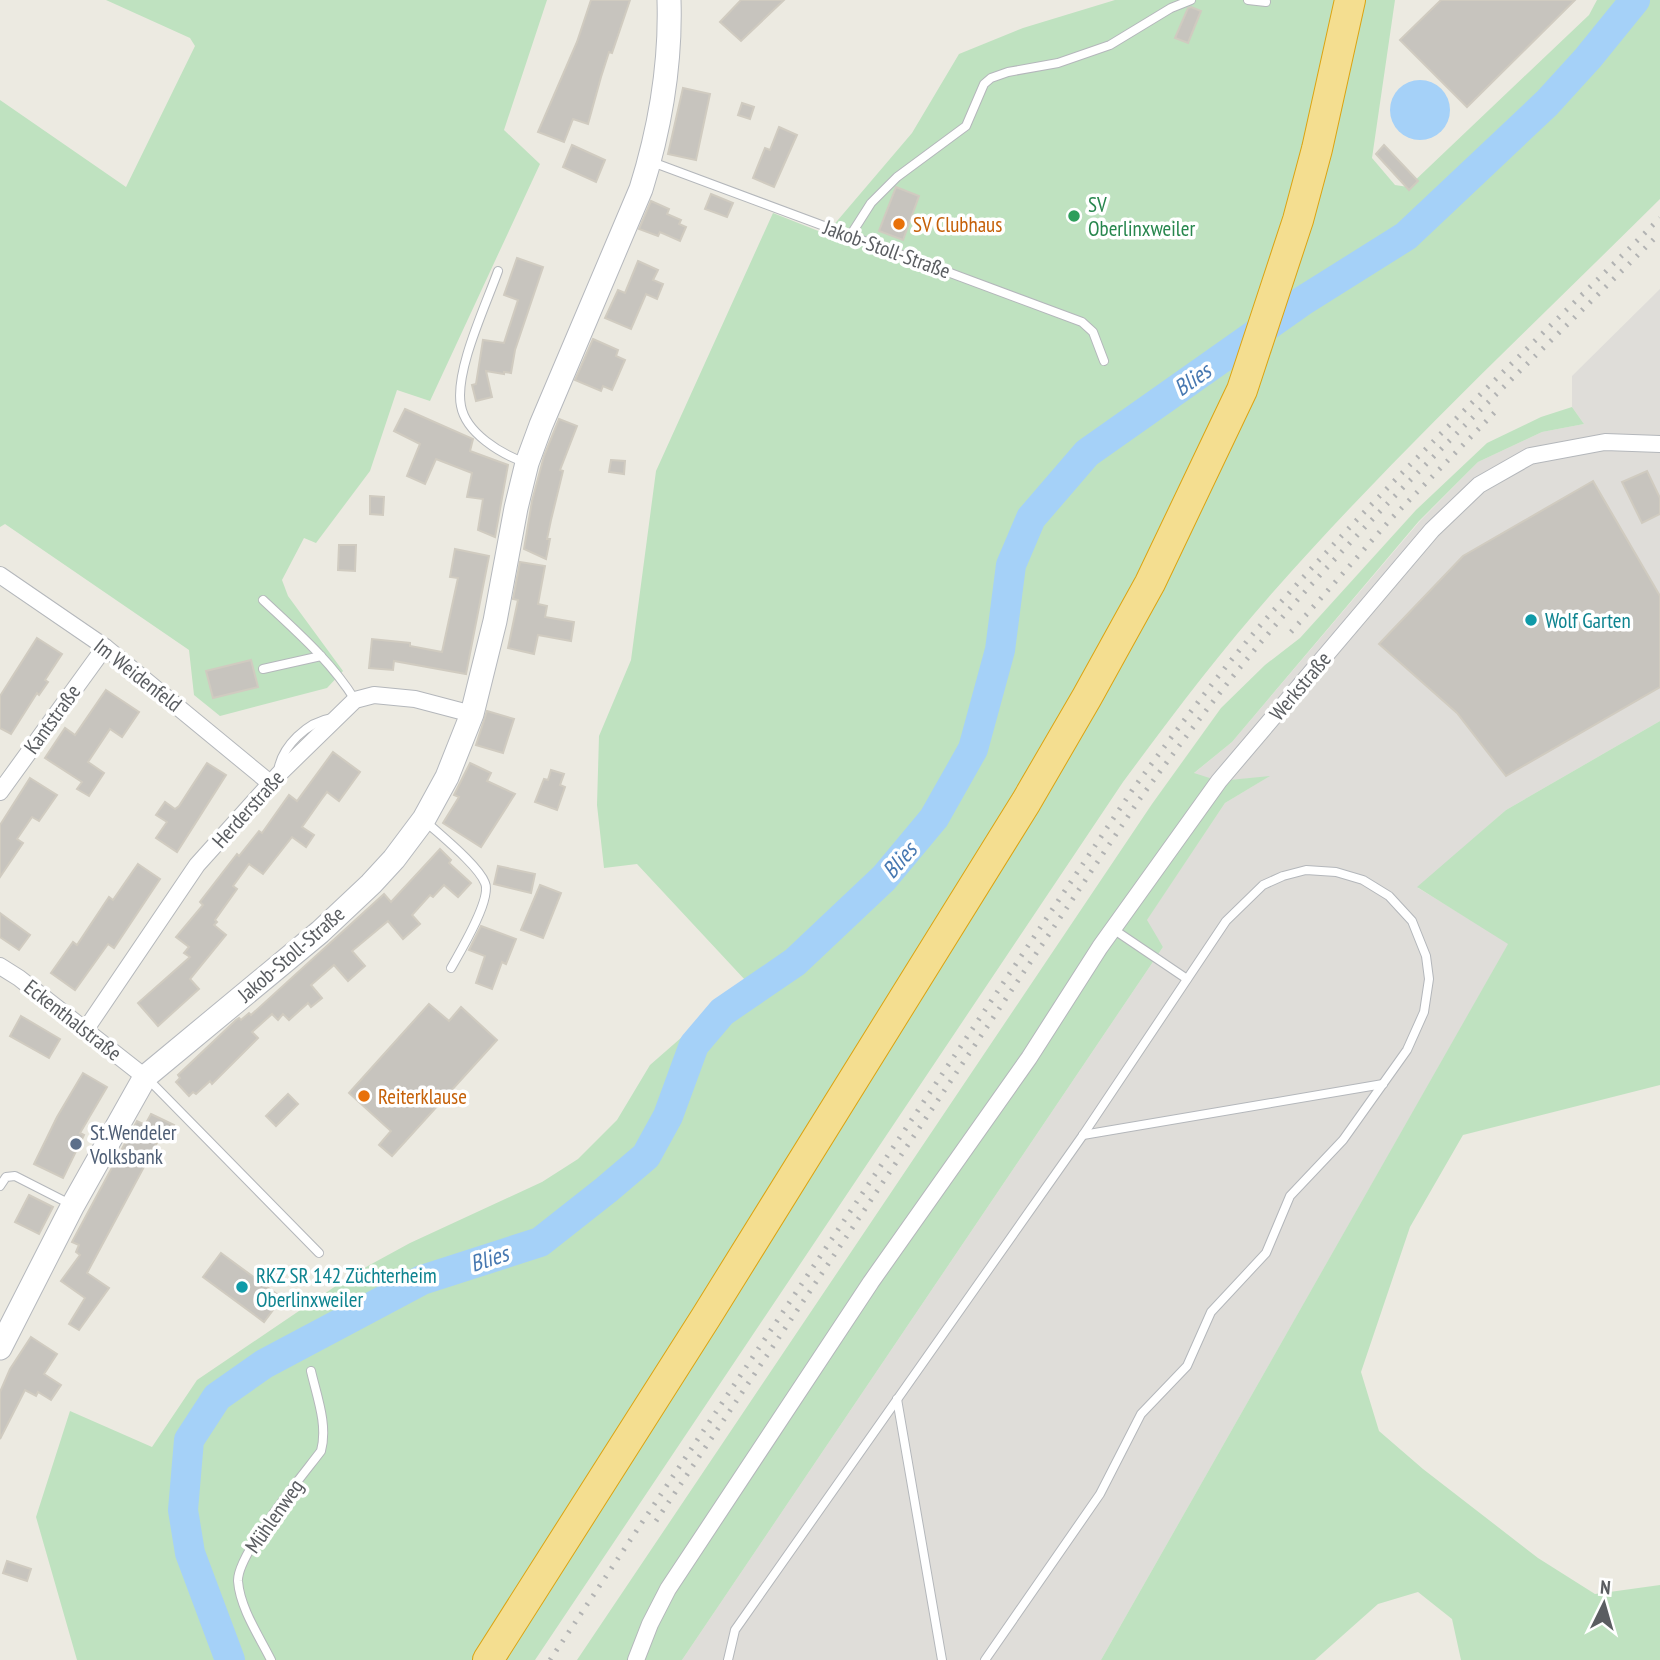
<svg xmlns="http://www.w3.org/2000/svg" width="1660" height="1660" viewBox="0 0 1660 1660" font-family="'PT Sans Narrow',sans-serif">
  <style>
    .industrial { fill: #dfddd9 }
    .green { fill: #bfe2c0 }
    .water { fill: #a5d1f8 }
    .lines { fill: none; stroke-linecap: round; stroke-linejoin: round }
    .river { stroke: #a5d1f8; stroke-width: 30 }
    .building { fill: #c7c4be; stroke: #d0cbc0; stroke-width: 2 }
    .lane-casing { stroke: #b4b7bb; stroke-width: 10 }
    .street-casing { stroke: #b4b7bb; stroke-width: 18 }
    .secondary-casing { stroke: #b5b8bd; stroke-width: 25 }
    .highway-casing { stroke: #dca311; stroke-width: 32 }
    .lane { stroke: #fff; stroke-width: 8 }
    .street { stroke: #fff; stroke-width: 16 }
    .secondary { stroke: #fff; stroke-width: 23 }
    .highway { stroke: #f4de90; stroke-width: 30 }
    .rail { stroke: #b2b3b3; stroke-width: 5; stroke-dasharray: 2 9; stroke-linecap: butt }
    .leisure-dot { fill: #2e9e5b; stroke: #fff; stroke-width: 2.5 }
    .food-dot { fill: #e8710a; stroke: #fff; stroke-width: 2.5 }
    .culture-dot { fill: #0f9aa8; stroke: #fff; stroke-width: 2.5 }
    .service-dot { fill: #5c6f8a; stroke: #fff; stroke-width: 2.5 }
    .labels { text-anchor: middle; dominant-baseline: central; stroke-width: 7; stroke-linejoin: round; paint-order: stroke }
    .leisure-label { font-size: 21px; fill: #27864d; stroke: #fff; text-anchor: start }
    .food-label { font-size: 21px; fill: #c56008; stroke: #fff; text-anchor: start }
    .street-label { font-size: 21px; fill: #5a5d61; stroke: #fff }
    .culture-label { font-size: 21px; fill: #0d838f; stroke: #fff; text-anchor: start }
    .service-label { font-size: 21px; fill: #4e5e75; stroke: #fff; text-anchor: start }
    .water-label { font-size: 23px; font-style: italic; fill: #4778b1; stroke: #fff }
  </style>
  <rect width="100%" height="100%" fill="#eceae1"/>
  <!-- industrial -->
  <polygon class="industrial" points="1660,289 1660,721 1506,810 1418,888 1509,943 1101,1660 682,1660 1163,947 1146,921 1225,803 1268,777 1219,781 1193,774 1232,742 1420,521 1478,462 1542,432 1584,424 1572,407 1572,376"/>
  <!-- green -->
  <g class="green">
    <polygon points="106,0 547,0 504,130 540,164 430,401 397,390 370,471 316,543 304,538 282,580 288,596 343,671 327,688 220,716 194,695 189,650 5,524 0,527 0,100 126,187 195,46 190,38"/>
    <path d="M1115 0H1395L1372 158 1395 185 1408 187 1589 15 1597 0H1660V199C1530 328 1395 454 1274 591 1220 652 1171 717 1123 782L535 1660H77L36 1517 70 1411 152 1447 197 1380 265 1334 355 1273 410 1243 542 1182 578 1159 617 1120 650 1065 746 981 637 864 604 868 597 805 599 736 631 660 656 471 773 213 826 234 912 133 959 54 1023 28Z"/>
    <polygon points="1572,407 1584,424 1542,432 1478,462 1419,521 1232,742 1194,773 1219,781 1270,776 1225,803 1147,920 1163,947 682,1660 577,1660 1152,804 1221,708 1265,665 1300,638 1416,510 1487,443 1541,417"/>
    <polygon points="1660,721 1660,1085 1463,1135 1410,1227 1361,1372 1379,1431 1423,1469 1538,1558 1595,1594 1660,1585 1660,1660 1461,1660 1452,1619 1418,1592 1378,1604 1315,1660 1101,1660 1508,944 1417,887 1506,810"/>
  </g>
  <!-- water -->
  <circle class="water" cx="1420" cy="110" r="30"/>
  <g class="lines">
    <!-- river -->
    <polyline class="river" points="230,1660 190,1553 183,1510 189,1440 217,1397 264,1364 422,1280 540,1242 606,1190 646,1156 668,1116 694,1045 722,1012 795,962 884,878 934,818 973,749 1000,650 1011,565 1031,518 1087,453 1304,300 1406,236 1547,103 1588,58 1635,0"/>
  </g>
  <!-- building -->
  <g class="building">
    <polygon points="591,0 630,0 612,53 609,52 601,77 588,124 573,119 564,142 538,132 577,42"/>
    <polygon points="741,0 784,0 741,41 720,22"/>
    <polygon points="1441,0 1575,0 1467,107 1400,40"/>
    <polygon points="1191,7 1201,11 1188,43 1175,38 1188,8"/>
    <polygon points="683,88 710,94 696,160 668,154"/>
    <polygon points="742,103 754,107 750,119 738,115"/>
    <polygon points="779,127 797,135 774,187 753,178 765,148 770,150"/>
    <polygon points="572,145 605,160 596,182 563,167"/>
    <polygon points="1384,145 1418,181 1409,190 1376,154"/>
    <polygon points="896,187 919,196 903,240 879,231"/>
    <polygon points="711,194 733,203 727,217 705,209"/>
    <polygon points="651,201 669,209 667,214 681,220 679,224 686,227 680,241 660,232 658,236 639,229"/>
    <polygon points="517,258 543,267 515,350 511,373 504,372 504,374 486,371 492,397 476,401 472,385 476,384 483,340 504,343 518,300 504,295"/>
    <polygon points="638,261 658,270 653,280 663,284 657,299 646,294 631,329 605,318 618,290 625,293"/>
    <polygon points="593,339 618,350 616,356 625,360 612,390 603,386 601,391 575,380"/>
    <polygon points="405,409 473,439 470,451 508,465 495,537 478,530 483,499 467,497 472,473 436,459 425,484 407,476 420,444 394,431"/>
    <polygon points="559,419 577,426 560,470 563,471 551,520 547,539 550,539 546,559 524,549 532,501 544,456"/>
    <polygon points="611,460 625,461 624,474 609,472"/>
    <polygon points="1647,471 1660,498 1660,514 1642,523 1622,482"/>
    <polygon points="1593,481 1660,596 1660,687 1506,776 1457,713 1379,644 1463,556"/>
    <polygon points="370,496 384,497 383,515 370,514"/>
    <polygon points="339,545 356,545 355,571 338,570"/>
    <polygon points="455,549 489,556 466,674 394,661 393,670 369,668 372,639 410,643 410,646 442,652 458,578 450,577"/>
    <polygon points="520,562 545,566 538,604 547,606 545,617 574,622 571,641 538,635 534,654 508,648 518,600 513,599"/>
    <polygon points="37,638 62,654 45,680 48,682 39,695 37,693 11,734 0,728 0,696"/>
    <polygon points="251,660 258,687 213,698 206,671"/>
    <polygon points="106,690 139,712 122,737 110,729 88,762 104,773 89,796 77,789 82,782 45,758 65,728 75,735"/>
    <polygon points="487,711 514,719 503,753 476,745"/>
    <polygon points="333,752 360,772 339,801 327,792 321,800 302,827 314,835 306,847 292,837 263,874 249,864 233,886 237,889 215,920 217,922 214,925 226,935 190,979 199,989 158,1026 138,1003 190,957 184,953 189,947 176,937 203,905 200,902 237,854 239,856 259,831 262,833 289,795 297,801"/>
    <polygon points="207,763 226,775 177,852 156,838 167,822 156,815 165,802 175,809 179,806"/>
    <polygon points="470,763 491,773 487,781 515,794 481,847 443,823 459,797 454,795"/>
    <polygon points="551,770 564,774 560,785 565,787 557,810 535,802 544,779 548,780"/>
    <polygon points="30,778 57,795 39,821 32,817 17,839 23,843 0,877 0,825"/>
    <polygon points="440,849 451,860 449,863 471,883 458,897 444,885 433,897 430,895 412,915 420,924 403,939 388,921 352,951 365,966 348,981 334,965 311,985 322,998 311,1007 308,1003 289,1020 283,1014 278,1020 272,1014 252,1032 258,1038 212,1084 210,1081 196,1094 193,1092 189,1096 176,1082 180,1078 178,1075 236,1020 239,1018 241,1020 249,1013 251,1015 384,894 391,902"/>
    <polygon points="138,864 160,879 114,948 108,944 75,990 51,973 73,942 77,945 109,897 113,900"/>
    <polygon points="498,866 535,874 531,893 494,884"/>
    <polygon points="540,885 561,893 543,938 521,930"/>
    <polygon points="0,913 30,935 19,950 0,937"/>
    <polygon points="481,926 516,939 506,964 502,962 492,989 476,983 485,956 469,950"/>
    <polygon points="429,1004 449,1021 461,1007 497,1040 392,1156 379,1145 391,1131 349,1093"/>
    <polygon points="21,1016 60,1039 49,1058 10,1036"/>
    <polygon points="83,1073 107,1087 80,1133 84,1135 63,1178 34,1164 57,1117"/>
    <polygon points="288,1094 298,1104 276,1126 266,1116"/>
    <polygon points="151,1114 174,1125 166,1140 160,1137 87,1273 109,1288 79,1330 69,1324 85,1298 61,1281 80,1255 76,1252 79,1245 72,1242 137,1121 145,1125"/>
    <polygon points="29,1195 53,1207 39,1234 15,1222"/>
    <polygon points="221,1253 282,1298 264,1322 203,1277"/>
    <polygon points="31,1337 57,1354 44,1374 61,1385 51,1400 38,1392 36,1396 25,1390 0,1439 0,1392 10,1369"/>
    <polygon points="7,1561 31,1569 27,1581 3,1573"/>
  </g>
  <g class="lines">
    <defs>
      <g id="lane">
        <polyline points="1248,0 1266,2"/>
        <polyline points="652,162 1082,322 1093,332 1104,361"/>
        <polyline points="850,236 871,203 897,177 966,126 984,84 991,78 1008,72 1058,63 1110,45 1171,8 1191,0"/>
        <path d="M498 271C486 305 454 372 461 406 466 433 501 454 524 462"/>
        <path d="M263 600C296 631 331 661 355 700"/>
        <polyline points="263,669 321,656"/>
        <path d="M278 771C282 746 307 722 332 718"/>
        <path d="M424 820C440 835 478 865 485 883 492 899 460 952 451 968"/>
        <polyline points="1113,929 1187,979"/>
        <polyline points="147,1078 319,1253"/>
        <polyline points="1083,1135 1383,1084"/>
        <polyline points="0,1186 6,1177 15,1176 70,1204"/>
        <polyline points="897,1399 942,1660"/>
        <path d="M271 1660C259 1636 240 1608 238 1581 237 1554 303 1475 321 1451 328 1425 317 1397 311 1371"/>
        <polyline points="728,1660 735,1630 1083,1135 1226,921 1263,885 1283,876 1306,870 1336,872 1363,880 1389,896 1412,921 1426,956 1429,979 1424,1012 1407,1050 1343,1140 1290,1196 1266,1253 1211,1312 1187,1366 1141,1414 1100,1494 985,1660"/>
      </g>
      <g id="street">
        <polyline points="0,575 105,647 270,783"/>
        <polyline points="0,792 105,647"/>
        <polyline points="0,966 19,978 145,1077"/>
        <polyline points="86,1029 197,865 278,775 355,700 374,695 415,699 472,714"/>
        <polyline points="636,1660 650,1624 668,1589 871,1282 1029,1058 1100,947 1219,781 1432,530 1479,485 1530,456 1605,442 1660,444"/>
      </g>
      <path id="secondary" d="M0 1348 73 1205 145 1077 320 932 371 884 394 859 424 819 447 777 472 714 495 621 516 508 527 463 541 425 641 189C660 128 671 64 669 0"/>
      <polyline id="highway" points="488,1660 706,1317 1026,802 1087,697 1150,583 1242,390 1298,220 1317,149 1350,0"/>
    </defs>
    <!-- lane casing -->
    <use href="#lane" class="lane-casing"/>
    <!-- street casing -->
    <use href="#street" class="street-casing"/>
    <!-- secondary casing -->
    <use href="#secondary" class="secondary-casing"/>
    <!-- highway casing -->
    <use href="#highway" class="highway-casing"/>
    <!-- lane -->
    <use href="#lane" class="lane"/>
    <!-- street -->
    <use href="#street" class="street"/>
    <!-- secondary -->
    <use href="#secondary" class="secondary"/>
    <!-- highway -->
    <use href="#highway" class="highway"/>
    <!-- rail -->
    <g class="rail">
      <polyline points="1291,632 1390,520 1498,409"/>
      <path d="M656 1521 1139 800C1188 733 1238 667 1293 605 1408 476 1535 358 1657 236"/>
      <path d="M550 1660 1133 789C1178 728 1223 667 1273 611 1395 473 1530 347 1660 218"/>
    </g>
  </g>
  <!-- markers -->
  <circle class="leisure-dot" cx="1074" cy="216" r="7"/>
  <g class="food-dot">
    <circle cx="899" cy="224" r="7"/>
    <circle cx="364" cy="1096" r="7"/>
  </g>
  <g class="culture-dot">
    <circle cx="1531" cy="620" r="7"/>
    <circle cx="242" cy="1287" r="7"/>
  </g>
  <circle class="service-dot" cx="76" cy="1144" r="7"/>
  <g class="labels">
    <!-- leisure labels -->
    <g class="leisure-label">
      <text x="1088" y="204">SV<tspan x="1088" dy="24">Oberlinxweiler</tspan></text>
    </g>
    <!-- food labels -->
    <g class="food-label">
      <text x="913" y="224">SV Clubhaus</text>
      <text x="378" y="1096">Reiterklause</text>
    </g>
    <!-- street labels -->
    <g class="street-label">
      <text transform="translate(887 249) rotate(20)">Jakob-Stoll-Straße</text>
      <text transform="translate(138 675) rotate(38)">Im Weidenfeld</text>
      <text transform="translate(1300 686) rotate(-50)">Werkstraße</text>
      <text transform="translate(52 719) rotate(-54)">Kantstraße</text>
      <text transform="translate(248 809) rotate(-48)">Herderstraße</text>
      <text transform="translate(291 954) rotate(-41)">Jakob-Stoll-Straße</text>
      <text transform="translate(73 1020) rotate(38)">Eckenthalstraße</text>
      <text transform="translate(274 1516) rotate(-55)">Mühlenweg</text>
    </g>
    <!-- culture labels -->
    <g class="culture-label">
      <text x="1545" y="620">Wolf Garten</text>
      <text x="256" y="1275">RKZ SR 142 Züchterheim<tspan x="256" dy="24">Oberlinxweiler</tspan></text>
    </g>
    <!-- service labels -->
    <g class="service-label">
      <text x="90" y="1132">St.Wendeler<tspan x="90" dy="24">Volksbank</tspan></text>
    </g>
    <!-- water labels -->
    <g class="water-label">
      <text transform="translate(1192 379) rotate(-35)">Blies</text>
      <text transform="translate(899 860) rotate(-49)">Blies</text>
      <text transform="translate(489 1258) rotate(-18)">Blies</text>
    </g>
  </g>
  <!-- north arrow -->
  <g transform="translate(1604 1604) rotate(5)" stroke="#ffffff" stroke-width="5" paint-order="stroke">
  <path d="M0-5L12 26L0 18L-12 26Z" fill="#5a5d61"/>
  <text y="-10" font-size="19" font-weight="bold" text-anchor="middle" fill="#5a5d61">N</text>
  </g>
</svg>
